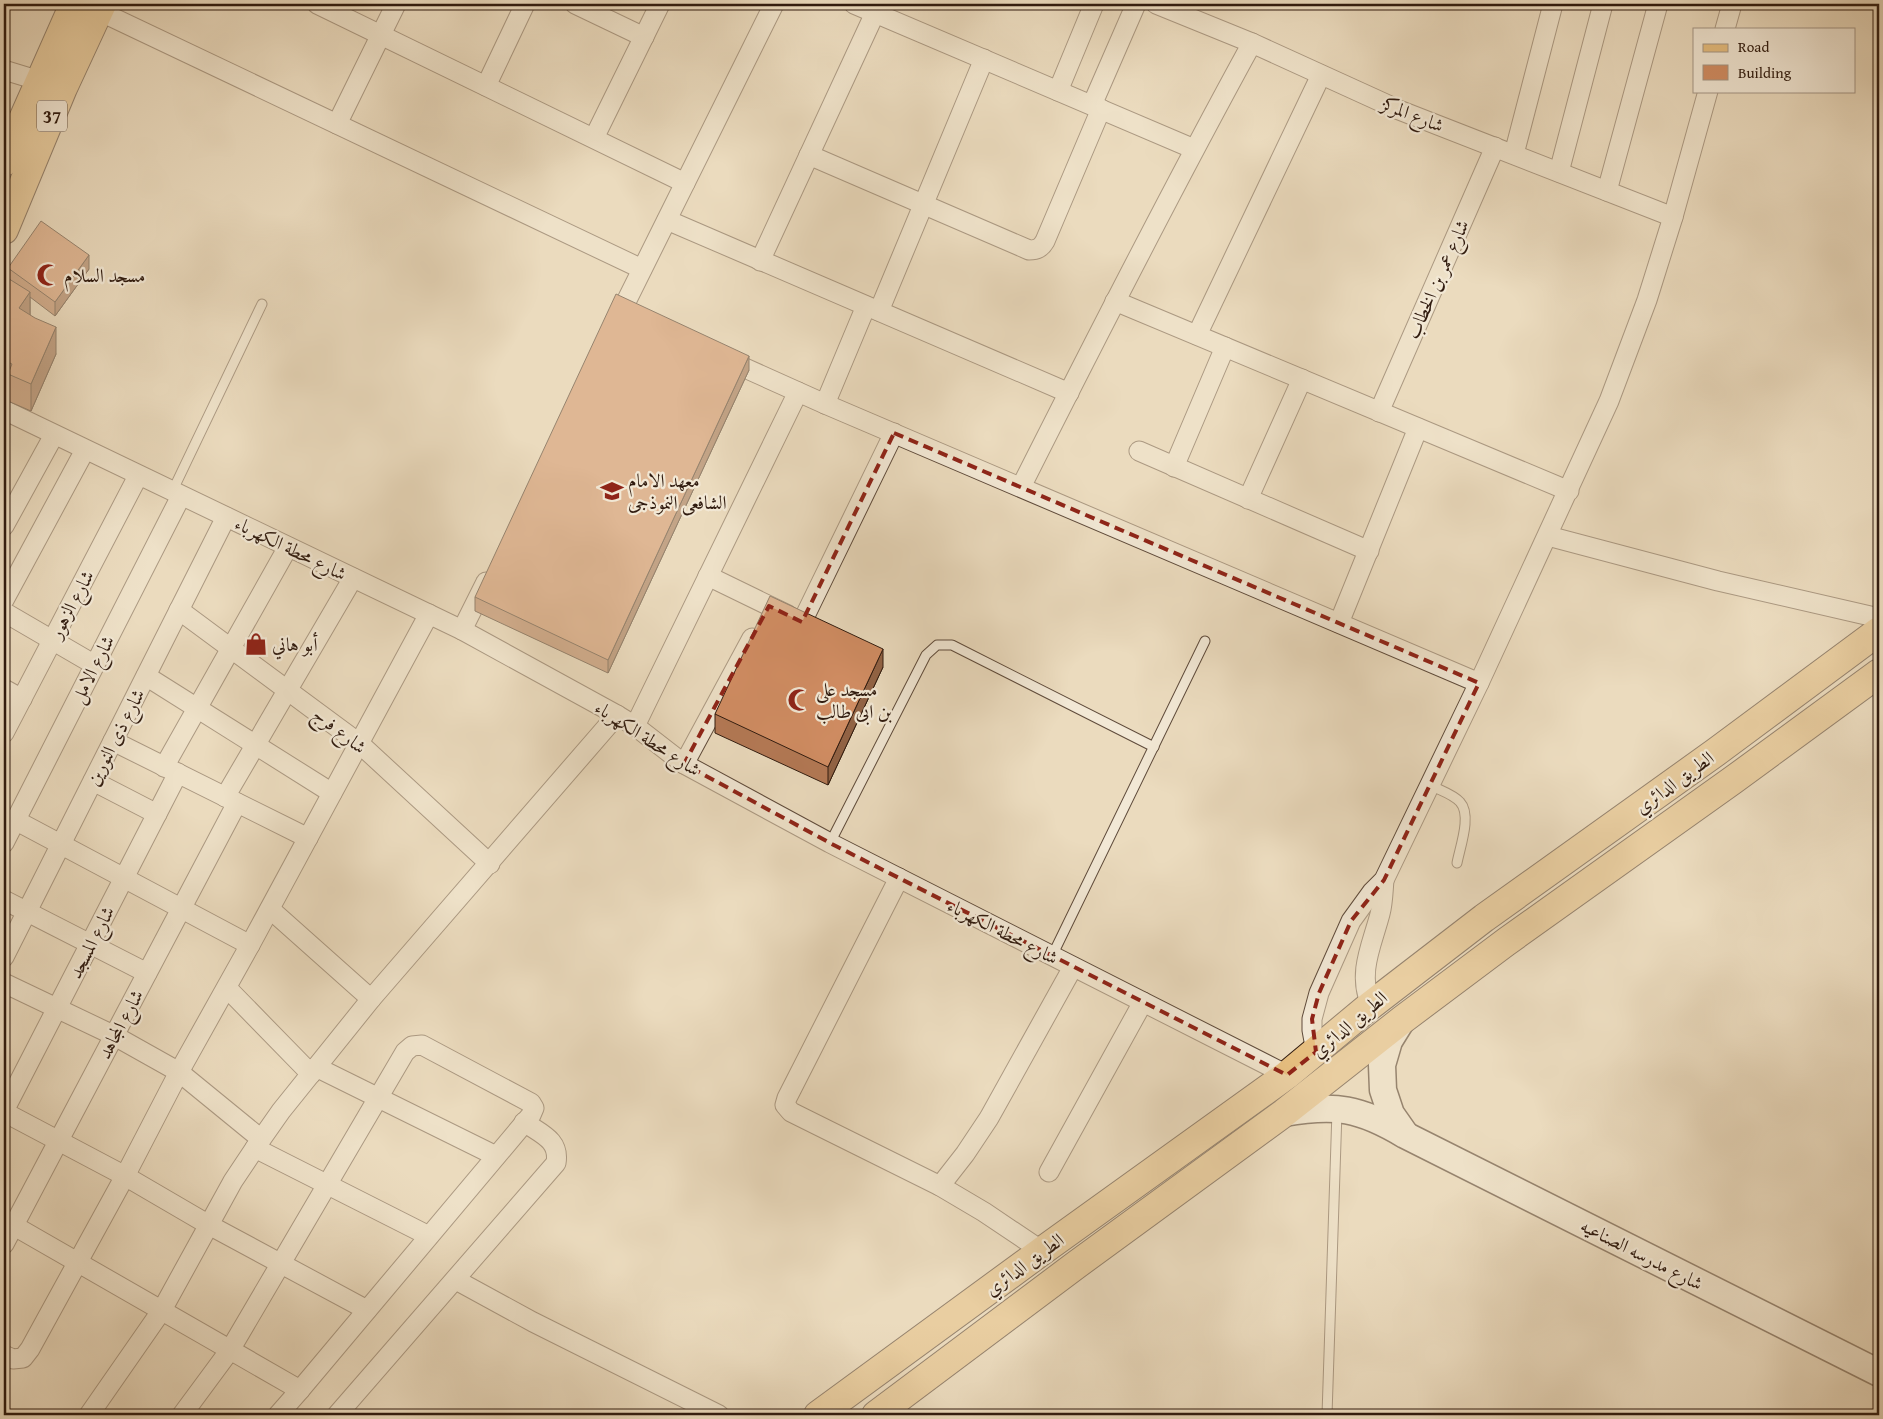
<svg xmlns="http://www.w3.org/2000/svg" width="1883" height="1419" viewBox="0 0 1883 1419" font-family="'Gentium Book Plus',Amiri,serif">
  <style>
    .lines { fill: none; stroke-linecap: round; stroke-linejoin: round }
    .lane-casing { stroke: #5f4b3b; stroke-width: 11 }
    .street-casing { stroke: #5f4b3b; stroke-width: 21 }
    .secondary-casing { stroke: #301b0f; stroke-width: 29 }
    .primary-casing { stroke: #301b0f; stroke-width: 30 }
    .highway-casing { stroke: #301b0f; stroke-width: 30 }
    .lane { stroke: #f2e8d5; stroke-width: 9 }
    .street { stroke: #f2e8d5; stroke-width: 19 }
    .secondary { stroke: #f2e8d5; stroke-width: 26 }
    .primary { stroke: #e6be7f; stroke-width: 28 }
    .highway { stroke: #e6be7f; stroke-width: 28 }
    .wall { fill: #b47955; stroke: #301b0f }
    .shaded-wall { fill: #926345; stroke: #301b0f }
    .building { fill: #d18d63; stroke: #301b0f }
    .marked { fill: none; stroke: #8f2418; stroke-width: 4; stroke-dasharray: 10 6; stroke-linejoin: round }
    .labels { text-anchor: middle; dominant-baseline: central; stroke-width: 4.5; stroke-linejoin: round; paint-order: stroke }
    .shield { fill: #f2e8d5; stroke: #6a584a; stroke-width: 1 }
    .shield-label { font-size: 18px; font-weight: bold; fill: #301b0f }
    .street-label { font-size: 19px; fill: #301b0f; stroke: #f2e8d5 }
    .poi-label { font-size: 19px; fill: #301b0f; stroke: #f2e8d5; text-anchor: start }
  </style>
  <rect width="100%" height="100%" fill="#ebdbbe"/>
  <filter id="stains"><feTurbulence type="fractalNoise" baseFrequency=".004" numOctaves="4"/><feColorMatrix values="0 0 0 0 .2 0 0 0 0 .09 0 0 0 0 .02 0 0 0 .5 -.17"/></filter>
  <radialGradient id="worn" r=".72"><stop offset=".6" stop-color="#630" stop-opacity="0"/><stop offset="1" stop-color="#630" stop-opacity=".3"/></radialGradient>
  <g class="lines">
    <defs>
      <g id="lane">
        <polyline points="172,492 262,304"/>
        <path d="M1430 785C1439 790 1453 794 1460 802 1472 815 1460 847 1457 863"/>
        <polyline points="830,843 926,655 937,645 952,645 1154,747"/>
        <polyline points="1052,956 1205,641"/>
        <polyline points="1327,1415 1337,1111"/>
      </g>
      <g id="street">
        <polyline points="317,4 685,183"/>
        <polyline points="575,4 644,37"/>
        <polyline points="854,4 1194,149"/>
        <polyline points="1156,4 1252,43 1399,110 1673,217"/>
        <polyline points="99,11 642,269"/>
        <polyline points="1725,29 1732,4"/>
        <polyline points="4,70 40,81"/>
        <polyline points="486,86 525,4"/>
        <polyline points="1058,91 1094,4"/>
        <polyline points="1092,105 1136,4"/>
        <polyline points="337,124 396,4"/>
        <polyline points="594,138 660,4"/>
        <polyline points="1514,154 1553,4"/>
        <path d="M809 155 1029 250C1037 250 1041 248 1045 241L1101 109"/>
        <polyline points="1559,172 1603,4"/>
        <polyline points="1607,191 1658,4"/>
        <polyline points="667,220 1069,393"/>
        <polyline points="760,261 875,13"/>
        <polyline points="1115,301 1569,491"/>
        <polyline points="879,311 984,59"/>
        <polyline points="617,320 774,4"/>
        <polyline points="1197,335 1321,75"/>
        <polyline points="727,360 825,404 1479,683"/>
        <polyline points="825,404 866,306"/>
        <polyline points="4,410 462,630 617,715 635,726 684,764 830,843 1287,1075"/>
        <polyline points="1379,412 1495,147"/>
        <polyline points="1139,451 1369,551"/>
        <polyline points="1174,467 1225,347"/>
        <path d="M1021 487C1096 338 1172 189 1252 43"/>
        <polyline points="1248,499 1302,379"/>
        <polyline points="4,526 54,435"/>
        <polyline points="1548,536 1718,581 1879,618"/>
        <polyline points="708,576 788,615"/>
        <polyline points="4,600 85,450"/>
        <polyline points="179,610 360,744 490,864"/>
        <polyline points="4,612 95,665"/>
        <polyline points="802,622 894,433"/>
        <polyline points="1339,623 1418,428"/>
        <polyline points="462,630 486,582"/>
        <polyline points="146,676 332,793"/>
        <polyline points="4,689 22,699"/>
        <polyline points="635,726 798,392"/>
        <polyline points="4,733 138,476"/>
        <polyline points="113,741 308,838"/>
        <polyline points="684,764 752,638"/>
        <polyline points="164,767 288,547"/>
        <polyline points="93,781 157,814"/>
        <polyline points="225,797 353,578"/>
        <polyline points="15,820 250,945"/>
        <polyline points="4,843 181,496"/>
        <polyline points="899,878 787,1098 785,1105 791,1112 940,1186 984,1212 1042,1251"/>
        <polyline points="4,900 147,973"/>
        <polyline points="4,957 226,517"/>
        <polyline points="4,983 113,1035 179,1072 261,1139"/>
        <polyline points="227,988 311,1074"/>
        <polyline points="371,999 617,715"/>
        <path d="M1371 1005C1357 973 1372 945 1380 914 1383 903 1383 891 1384 880"/>
        <polyline points="1316,1052 1312,1030 1312,1019 1319,993 1351,921 1372,892 1384,880 1479,683 1609,401 1647,300 1673,217 1708,91"/>
        <polyline points="316,1067 496,1156"/>
        <polyline points="4,1111 178,773"/>
        <polyline points="4,1112 125,1176 209,1225 367,1310"/>
        <polyline points="255,1148 429,1236"/>
        <polyline points="1049,1172 1143,1002"/>
        <polyline points="940,1186 965,1154 989,1118 1073,967"/>
        <polyline points="4,1220 300,1390 278,1415"/>
        <polyline points="4,1244 237,803"/>
        <polyline points="456,1280 533,1322 719,1415"/>
        <polyline points="4,1355 13,1359 23,1358 30,1349 125,1176 179,1072 250,945 429,614"/>
        <polyline points="89,1415 162,1310 233,1181 255,1148 281,1111 371,999 270,909"/>
        <polyline points="182,1415 230,1350 405,1052 412,1046 422,1045 531,1103 534,1108 531,1115 300,1390"/>
        <path d="M337 1415 556 1163C560 1140 541 1134 524 1122"/>
      </g>
      <g id="secondary">
        <polyline points="1402,1020 1389,1041 1382,1065 1383,1090 1391,1114 1405,1134"/>
        <path d="M1284 1113C1336 1104 1360 1108 1405 1135L1879 1373"/>
      </g>
      <g id="primary">
        <polyline points="4,162 74,4"/>
        <polyline points="4,230 63,88 102,4"/>
      </g>
      <g id="highway">
        <polyline points="818,1415 1042,1251 1287,1075 1371,1005 1484,918 1716,752 1879,631"/>
        <polyline points="876,1415 1076,1265 1284,1113 1402,1020 1506,942 1733,780 1879,673"/>
      </g>
    </defs>
    <!-- lane casing -->
    <use href="#lane" class="lane-casing"/>
    <!-- street casing -->
    <use href="#street" class="street-casing"/>
    <!-- secondary casing -->
    <use href="#secondary" class="secondary-casing"/>
    <!-- primary casing -->
    <use href="#primary" class="primary-casing"/>
    <!-- highway casing -->
    <use href="#highway" class="highway-casing"/>
    <!-- lane -->
    <use href="#lane" class="lane"/>
    <!-- street -->
    <use href="#street" class="street"/>
    <!-- secondary -->
    <use href="#secondary" class="secondary"/>
    <!-- primary -->
    <use href="#primary" class="primary"/>
    <!-- highway -->
    <use href="#highway" class="highway"/>
  </g>
  <!-- wall -->
  <g class="wall">
    <polygon points="8,268 89,269 55,316 30,297 30,315 56,354 31,411 8,401 8,389 4,387 4,288 8,278"/>
    <polygon points="749,370 608,673 475,611 475,597"/>
    <polygon points="883,667 828,785 715,733 715,714"/>
  </g>
  <!-- shaded-wall -->
  <g class="shaded-wall">
    <polygon points="89,255 89,269 55,316 55,302"/>
    <polygon points="30,292 30,319 19,308"/>
    <polygon points="56,327 56,354 31,411 31,384"/>
    <polygon points="749,356 749,370 608,673 608,660"/>
    <polygon points="883,649 883,667 828,785 828,767"/>
  </g>
  <!-- building -->
  <g class="building">
    <polygon points="41,221 89,255 55,302 8,268"/>
    <polygon points="6,277 30,292 19,308 35,318 56,327 31,384 8,374 12,364 4,360 4,288"/>
    <polygon points="616,294 749,356 608,660 475,597"/>
    <polygon points="770,596 883,649 828,767 715,714"/>
  </g>
  <!-- marked area -->
  <path d="M0 0H1883V1419H0ZM894 433 1479 683 1384 880 1351 921 1319 993 1312 1019 1316 1052 1287 1075 830 843 684 764 769 606 802 622Z" fill="#ebdbbe" fill-opacity=".55" fill-rule="evenodd"/>
  <path class="marked" d="M894 433 1479 683 1384 880 1351 921 1319 993 1312 1019 1316 1052 1287 1075 830 843 684 764 769 606 802 622Z"/>
  <!-- icons -->
  <defs>
    <symbol id="mosque-bare" viewBox="-9 -9 18 18"><path d="M3.5-4.9A6 6 0 1 0 3.5 4.9A5 5 0 1 1 3.5-4.9Z" fill="#8f2418" stroke="#f2e8d5" stroke-width="2.5" paint-order="stroke"/></symbol>
    <symbol id="school-bare" viewBox="-9 -9 18 18"><path d="M0-5L7-2L0 1L-7-2ZM-4 1L0 2.5L4 1V4Q0 6-4 4Z" fill="#8f2418" stroke="#f2e8d5" stroke-width="2.5" paint-order="stroke"/></symbol>
    <symbol id="shop-bare" viewBox="-9 -9 18 18"><path d="M-5-2.5h2.3a2.7 3.5 0 0 1 5.4 0H5L5.5 6h-11ZM-1.5-2.5h3a1.5 2.3 0 0 0-3 0Z" fill="#8f2418" stroke="#f2e8d5" stroke-width="2.5" paint-order="stroke"/></symbol>
  </defs>
  <g fill-rule="evenodd">
    <use href="#mosque-bare" x="32" y="259" width="32" height="32"/>
    <use href="#school-bare" x="596" y="475" width="32" height="32"/>
    <use href="#shop-bare" x="240" y="628" width="32" height="32"/>
    <use href="#mosque-bare" x="783" y="684" width="32" height="32"/>
  </g>
  <g class="labels">
    <!-- shield labels -->
    <rect class="shield" x="37" y="100.5" width="30" height="31" rx="4"/>
    <g class="shield-label">
      <text x="52" y="116">37</text>
    </g>
    <!-- street labels -->
    <g class="street-label">
      <text transform="translate(1413 114) rotate(22)">شارع المركز</text>
      <text transform="translate(1437 279) rotate(-66)">شارع عمر بن الخطاب</text>
      <text transform="translate(291 548) rotate(26)">شارع محطة الكهرباء</text>
      <text transform="translate(71 604) rotate(-62)">شارع الزهور</text>
      <text transform="translate(92 669) rotate(-63)">شارع الامل</text>
      <text transform="translate(340 730) rotate(38)">شارع فرج</text>
      <text transform="translate(115 737) rotate(-63)">شارع ذى النورين</text>
      <text transform="translate(648 738) rotate(33)">شارع محطة الكهرباء</text>
      <text transform="translate(1674 782) rotate(-36)">الطريق الدائري</text>
      <text transform="translate(1003 931) rotate(27)">شارع محطة الكهرباء</text>
      <text transform="translate(91 942) rotate(-63)">شارع المسجد</text>
      <text transform="translate(120 1024) rotate(-62)">شارع المجاهد</text>
      <text transform="translate(1349 1024) rotate(-40)">الطريق الدائري</text>
      <text transform="translate(1642 1254) rotate(27)">شارع مدرسه الصناعيه</text>
      <text transform="translate(1024 1264) rotate(-36)">الطريق الدائري</text>
    </g>
    <!-- poi labels -->
    <g class="poi-label">
      <text x="64" y="275">مسجد السلام</text>
      <text x="628" y="480">معهد الامام<tspan x="628" dy="22">الشافعى النموذجى</tspan></text>
      <text x="272" y="644">أبو هاني</text>
      <text x="816" y="689">مسجد على<tspan x="816" dy="22">بن ابى طالب</tspan></text>
    </g>
  </g>
  <!-- margin -->
  <rect width="1883" height="1419" fill="none" stroke="#ebdbbe" stroke-width="20"/>
  <rect x="5" y="5" width="1873" height="1409" fill="none" stroke="#301b0f" stroke-width="2.5"/>
  <rect x="10" y="10" width="1863" height="1399" fill="none" stroke="#301b0f"/>
  <!-- legend -->
  <rect x="1693" y="28" width="162" height="65" fill="#f2e8d5" stroke="#a49686"/>
  <rect x="1703" y="44" width="25" height="8" fill="#e6be7f" stroke="#a49686"/>
  <text x="1738" y="52" font-size="15" fill="#301b0f">Road</text>
  <rect x="1703" y="65" width="25" height="15" fill="#d18d63" stroke="#a49686"/>
  <text x="1738" y="78" font-size="15" fill="#301b0f">Building</text>
  <rect width="100%" height="100%" filter="url(#stains)"/>
  <rect width="100%" height="100%" fill="url(#worn)"/>
</svg>
